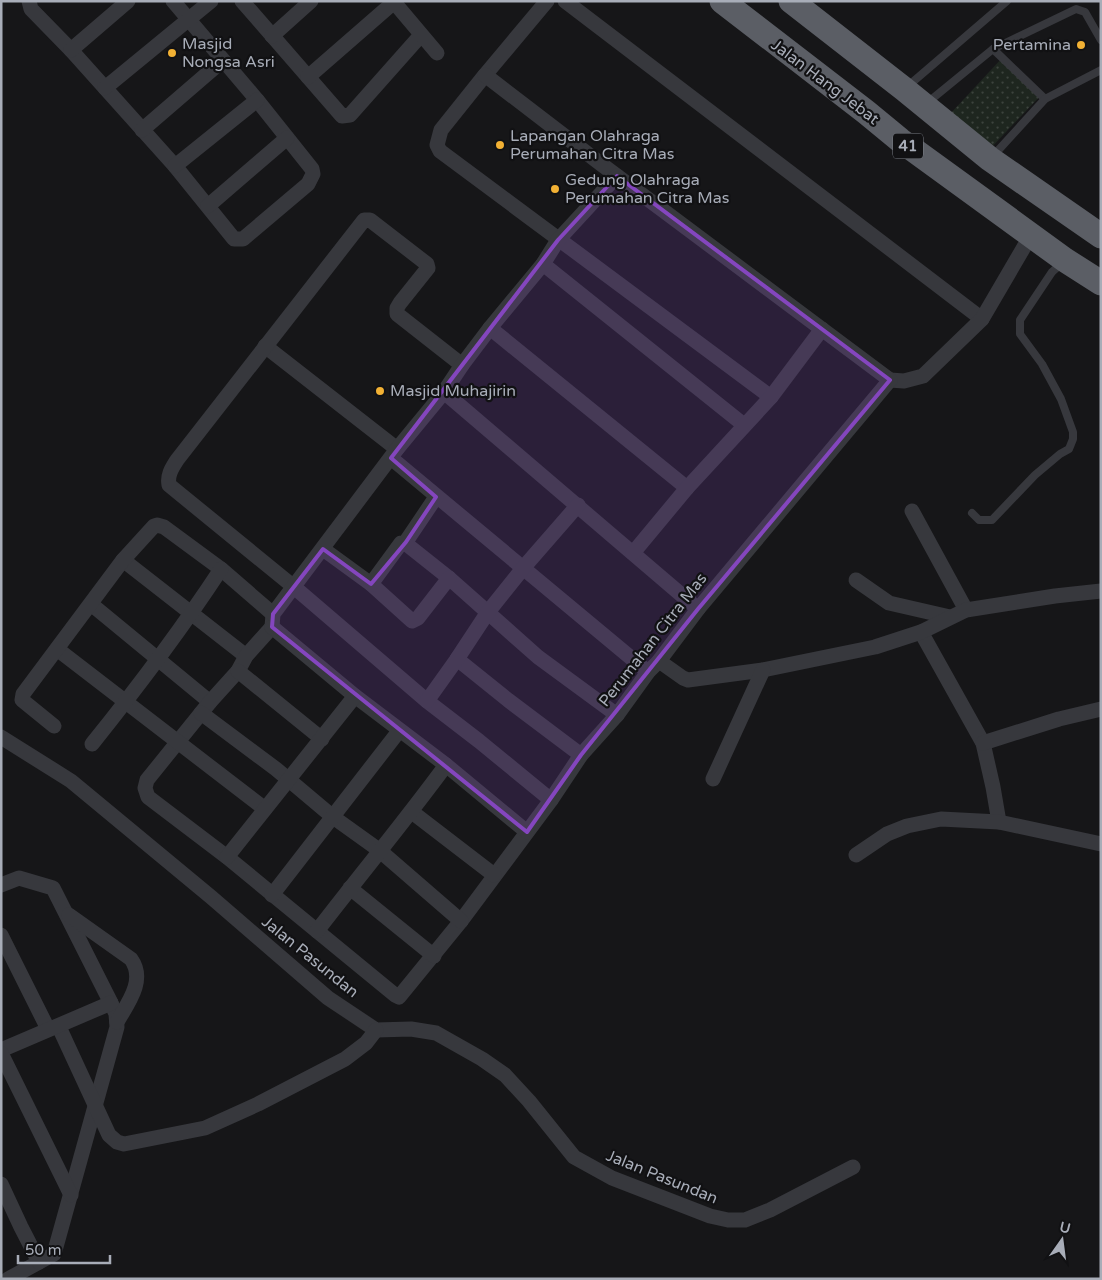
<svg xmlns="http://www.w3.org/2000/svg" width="1102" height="1280" viewBox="0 0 1102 1280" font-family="'Varela Round',sans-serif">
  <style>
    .grass { fill: url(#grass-dots) }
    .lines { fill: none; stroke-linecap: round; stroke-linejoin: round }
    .service { stroke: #37383d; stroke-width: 8 }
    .minor { stroke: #37383d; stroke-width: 15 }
    .trunk { stroke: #5b5e65; stroke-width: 25 }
    .marked { fill: #8446be; fill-opacity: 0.2; stroke: #8446be; stroke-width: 4; stroke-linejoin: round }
    .poi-dot { fill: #f2b134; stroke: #111113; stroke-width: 2 }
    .labels { text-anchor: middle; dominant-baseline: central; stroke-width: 4.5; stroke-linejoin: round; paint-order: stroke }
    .shield { fill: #111113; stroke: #7b7e86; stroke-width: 1 }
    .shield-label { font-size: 15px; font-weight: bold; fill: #a8adb8 }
    .poi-label { font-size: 16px; fill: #a8adb8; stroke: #111113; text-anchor: start }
    .street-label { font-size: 16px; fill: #a8adb8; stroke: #111113 }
  </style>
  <defs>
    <pattern id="grass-dots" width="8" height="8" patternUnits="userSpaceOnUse" patternTransform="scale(1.25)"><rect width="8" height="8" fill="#1e261f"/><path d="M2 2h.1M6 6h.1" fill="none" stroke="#3c433d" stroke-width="1.8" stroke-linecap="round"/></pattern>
  </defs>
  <rect width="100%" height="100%" fill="#161618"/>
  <!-- grass -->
  <polygon class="grass" points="1003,57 1042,94 989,150 950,114"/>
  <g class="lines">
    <!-- service -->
    <g class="service">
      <polyline points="993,49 1045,99"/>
      <polyline points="908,86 1007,1"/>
      <polyline points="927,103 993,49 1076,9 1085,12 1101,40"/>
      <polyline points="993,156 1045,99 1101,70"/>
      <polyline points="972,513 979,520 992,520 1035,475 1060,454 1069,449 1073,439 1073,432 1061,399 1042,364 1020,334 1020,320 1052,272 1062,263"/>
    </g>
    <!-- minor -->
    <g class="minor">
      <polyline points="29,1 31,9 71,50 175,166 234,239 243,239 308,184 313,174 312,169 257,100 173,1"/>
      <polyline points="242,1 342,116 350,115 421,35"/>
      <polyline points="393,1 437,53"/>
      <polyline points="547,1 485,75 441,130 437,145 440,151 771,397"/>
      <polyline points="565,1 982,319"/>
      <polyline points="272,36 311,1"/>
      <polyline points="71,50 128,1"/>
      <polyline points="485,75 601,164 890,380"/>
      <polyline points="308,77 394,2"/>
      <polyline points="105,88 211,1"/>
      <polyline points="142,130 222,61"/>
      <polyline points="175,166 257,100"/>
      <polyline points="208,206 287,138"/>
      <polyline points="543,264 744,425"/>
      <polyline points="490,328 687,488"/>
      <polyline points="265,346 397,449"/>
      <path d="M462 365 397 314V308L400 303 428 268 427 264 370 220H364L177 460C172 468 167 475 169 485L294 587 427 701 479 741 551 800"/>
      <polyline points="890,380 904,381 923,376 982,319 1031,235"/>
      <polyline points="444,392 698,609"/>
      <polyline points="391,458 648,672"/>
      <polyline points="912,511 966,610"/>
      <polyline points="405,543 449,578 538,657 617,715"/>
      <polyline points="323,549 371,584 412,621 418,618 449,578"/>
      <polyline points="633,553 687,488 771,397 822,329"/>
      <polyline points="123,560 246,656"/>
      <polyline points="856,580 889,603 950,617"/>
      <polyline points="371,584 401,543 405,543 436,497"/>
      <polyline points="91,604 210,702"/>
      <polyline points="272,627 246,656 238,671 210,702 147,780 145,788 148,797 227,857 395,995 399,997 461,921 551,800 581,755 617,715 648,672 659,661 698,609 890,380"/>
      <polyline points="272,627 273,614 397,449 444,392 462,365 490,328 543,264 558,240 617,176"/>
      <polyline points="272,627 355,696 446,765 527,832"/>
      <polyline points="921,632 983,743 993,787 999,822"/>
      <polyline points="57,649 265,809"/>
      <polyline points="457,659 508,700 581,755"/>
      <polyline points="659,661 683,678 688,680 763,670 875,647 921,632 966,610 1055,596 1101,591"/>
      <polyline points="238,671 322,739"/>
      <polyline points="427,701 457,659 488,612 524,567 578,505"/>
      <polyline points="201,713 276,769 333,817 379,850 461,921"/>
      <polyline points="54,726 22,700 23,694 123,560 154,526 157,525 164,527 221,569 273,614"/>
      <polyline points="1,737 71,781 211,897 328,998 376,1030 411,1029 436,1033 482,1059 505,1075 529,1101 574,1157 612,1178 710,1216 728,1220 745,1220 770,1210 853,1167"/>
      <polyline points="983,743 1059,719 1101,709"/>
      <path d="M92 744C137 688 181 630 221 569"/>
      <polyline points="713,779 763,670"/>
      <polyline points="412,812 494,875"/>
      <polyline points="856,855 887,834 907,826 941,819 999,822 1101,844"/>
      <polyline points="227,857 355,696"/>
      <polyline points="1,885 19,878 53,888 111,1003 116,1014 117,1027 54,1254 8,1279"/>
      <polyline points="350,888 434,956"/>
      <polyline points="272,895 399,731"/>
      <path d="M69 915 131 959C146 980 128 1003 117 1022"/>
      <path d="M317 931C360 875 405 821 446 765"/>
      <polyline points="1,935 48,1029"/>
      <polyline points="59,1027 109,1135 117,1142 124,1144 205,1128 258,1104 345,1059 366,1043 376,1030"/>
      <polyline points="1,1050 111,1003"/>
      <polyline points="1,1053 71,1195"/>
      <polyline points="1,1184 21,1227 39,1262"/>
    </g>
    <!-- trunk -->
    <g class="trunk">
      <polyline points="722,1 866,112 900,140 1065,260 1101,283"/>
      <polyline points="791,1 904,89 990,159 1101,236"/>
    </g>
  </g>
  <!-- marked area -->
  <path class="marked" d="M617 176 890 380 698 609 581 755 527 832 272 627 273 614 323 549 371 584 406 542 436 497 391 458 558 240Z"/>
  <!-- markers -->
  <g class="poi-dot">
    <circle cx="1081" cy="45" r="5"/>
    <circle cx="172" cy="53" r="5"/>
    <circle cx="500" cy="145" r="5"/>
    <circle cx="555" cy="189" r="5"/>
    <circle cx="380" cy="391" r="5"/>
  </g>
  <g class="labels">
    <!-- shield labels -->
    <rect class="shield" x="893" y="133.5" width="30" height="25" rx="4"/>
    <g class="shield-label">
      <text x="908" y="146">41</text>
    </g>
    <!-- poi labels -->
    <g class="poi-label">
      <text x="182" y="44">Masjid<tspan x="182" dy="18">Nongsa Asri</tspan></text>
      <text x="1071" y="45" text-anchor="end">Pertamina</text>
      <text x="510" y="136">Lapangan Olahraga<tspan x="510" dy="18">Perumahan Citra Mas</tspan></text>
      <text x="565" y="180">Gedung Olahraga<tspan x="565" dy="18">Perumahan Citra Mas</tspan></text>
      <text x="390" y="391">Masjid Muhajirin</text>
    </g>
    <!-- street labels -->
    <g class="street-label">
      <text transform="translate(825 82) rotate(37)">Jalan Hang Jebat</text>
      <text transform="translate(653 640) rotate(-52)">Perumahan Citra Mas</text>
      <text transform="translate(310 957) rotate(39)">Jalan Pasundan</text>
      <text transform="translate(662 1177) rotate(22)">Jalan Pasundan</text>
    </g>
  </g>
  <!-- border -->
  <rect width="1102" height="1280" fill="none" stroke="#a8adb8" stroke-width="5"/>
  <!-- north arrow -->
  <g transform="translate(1062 1240) rotate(14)" stroke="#111113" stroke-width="4" paint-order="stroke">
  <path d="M0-4L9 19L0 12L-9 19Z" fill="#a8adb8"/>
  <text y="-8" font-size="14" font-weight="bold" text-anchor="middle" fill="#a8adb8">U</text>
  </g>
  <!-- scale -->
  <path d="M18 1255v8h92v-8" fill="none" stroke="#a8adb8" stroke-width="2.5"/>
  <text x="25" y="1255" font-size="15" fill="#a8adb8" stroke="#111113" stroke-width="4" paint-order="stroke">50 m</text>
</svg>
